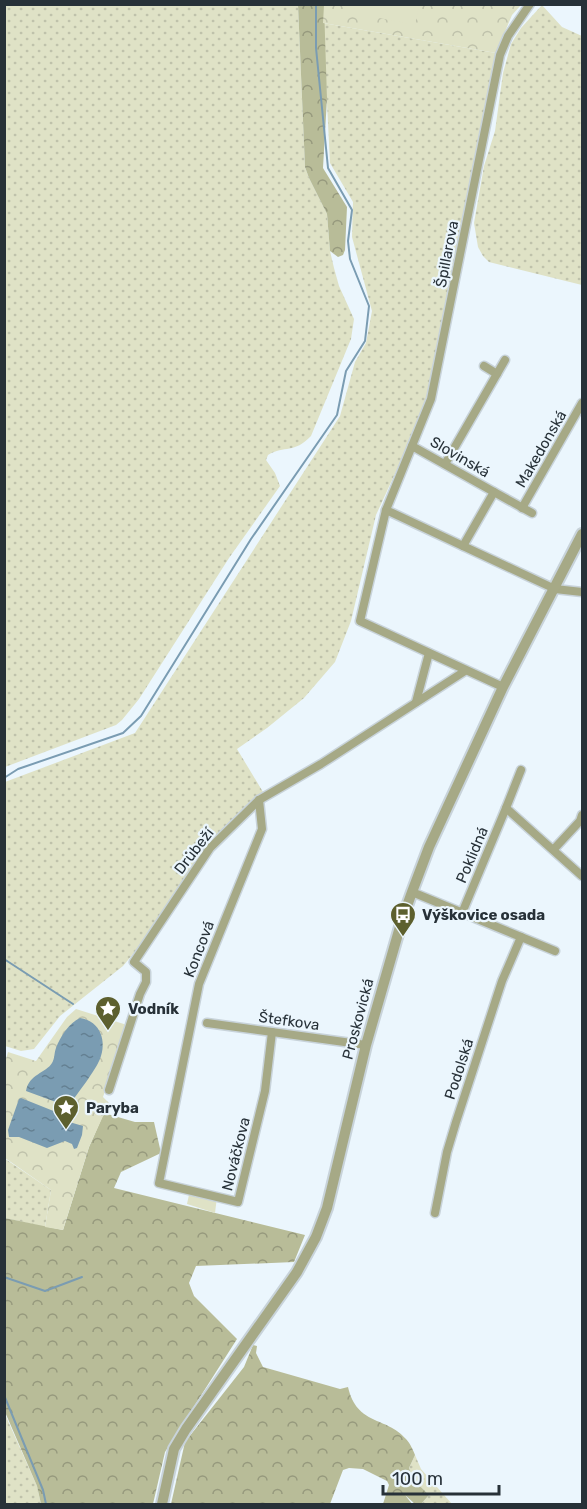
<svg xmlns="http://www.w3.org/2000/svg" width="587" height="1509" viewBox="0 0 587 1509" font-family="Rubik,sans-serif">
  <style>
    .grass { fill: url(#grass-dots) }
    .forest { fill: url(#forest-crowns) }
    .park { fill: url(#park-crowns) }
    .pitch { fill: #dfe2c6 }
    .water { fill: url(#water-ripples) }
    .lines { fill: none; stroke-linecap: round; stroke-linejoin: round }
    .stream { stroke: #7a9cb2; stroke-width: 2 }
    .minor-casing { stroke: #c8d3da; stroke-width: 11 }
    .tertiary-casing { stroke: #c8d3da; stroke-width: 14 }
    .minor { stroke: #a6a986; stroke-width: 8 }
    .tertiary { stroke: #a6a986; stroke-width: 10 }
    .labels { text-anchor: middle; dominant-baseline: central; stroke-width: 4.5; stroke-linejoin: round; paint-order: stroke }
    .street-label { font-size: 15px; fill: #273138; stroke: #ebf6fd }
    .poi-label { font-size: 15px; font-weight: bold; fill: #273138; stroke: #ebf6fd; text-anchor: start }
  </style>
  <defs>
    <pattern id="grass-dots" width="8" height="8" patternUnits="userSpaceOnUse" patternTransform="scale(1.5)"><rect width="8" height="8" fill="#dfe2c6"/><path d="M2 2h.1M6 6h.1" fill="none" stroke="#bfc2ab" stroke-width="1.8" stroke-linecap="round"/></pattern>
    <pattern id="forest-crowns" width="20" height="18" patternUnits="userSpaceOnUse" patternTransform="scale(1.5)"><rect width="20" height="18" fill="#b8bc98"/><path d="M2 6a3 3 0 1 1 6 0M12 15a3 3 0 1 1 6 0" fill="none" stroke="#96997d"/></pattern>
    <pattern id="park-crowns" width="20" height="18" patternUnits="userSpaceOnUse" patternTransform="scale(1.5)"><rect width="20" height="18" fill="#dfe2c6"/><path d="M2 6a3 3 0 1 1 6 0M12 15a3 3 0 1 1 6 0" fill="none" stroke="#bfc2ab"/></pattern>
    <pattern id="water-ripples" width="26" height="14" patternUnits="userSpaceOnUse" patternTransform="scale(1.5)"><rect width="26" height="14" fill="#7a9cb2"/><path d="M2 4q2-2 4 0t4 0M15 11q2-2 4 0t4 0" fill="none" stroke="#648092"/></pattern>
  </defs>
  <rect width="100%" height="100%" fill="#ebf6fd"/>
  <!-- grass -->
  <g class="grass">
    <path d="M5 5H298L305 167 309 178 327 214 330 251 334 268 339 286 354 319 351 339 311 436C294 454 285 445 268 455L266 460 275 473 280 486 229 558 139 699 122 720 116 725 5 767Z"/>
    <polygon points="542,5 562,27 582,36 582,285 489,262 483,256 478,247 474,223 484,166 495,131 503,73 511,44 521,28"/>
    <polygon points="323,23 496,53 427,404 376,515 351,621 335,662 304,698 267,728 237,749 263,792 209,843 138,948 123,966 60,1016 34,1049 21,1051 5,1046 5,782 135,733 340,416 355,362 366,343 372,311 352,237 353,202 330,163"/>
    <polygon points="4,1158 51,1190 45,1227 5,1218"/>
    <polygon points="4,1412 37,1486 41,1504 5,1504"/>
    <polygon points="415,1455 421,1469 452,1504 421,1504 429,1495 414,1480 409,1468"/>
  </g>
  <!-- forest -->
  <g class="forest">
    <polygon points="298,5 324,5 327,98 323,168 347,207 345,250 343,255 338,257 330,251 327,214 309,178 305,167"/>
    <polygon points="104,1113 135,1122 154,1122 161,1153 121,1172 114,1188 305,1235 294,1262 196,1266 189,1283 194,1296 237,1339 165,1452 153,1504 41,1504 37,1486 5,1412 5,1218 63,1230 89,1147"/>
    <path d="M253 1345 257 1346 256 1353 263 1367 340 1389 348 1387C357 1426 386 1416 406 1439 410 1443 413 1450 415 1455L409 1468 414 1480 429 1495 421 1504H415L405 1495 412 1504H383L389 1485 387 1481 363 1469 349 1468 343 1470 330 1504H171L185 1442 244 1367Z"/>
  </g>
  <!-- park -->
  <g class="park">
    <polygon points="324,5 521,5 512,15 496,53 323,23"/>
    <polygon points="76,1009 127,1025 103,1097 109,1103 89,1147 63,1230 45,1227 51,1190 5,1158 4,1065 8,1052 36,1061 67,1017"/>
  </g>
  <!-- pitch -->
  <g class="pitch">
    <polygon points="337,5 337,4 419,5 415,25 379,18 379,12"/>
    <polygon points="190,1190 217,1197 215,1213 187,1204"/>
  </g>
  <!-- water -->
  <g class="water">
    <path d="M80 1018C101 1021 107 1042 100 1059 95 1071 78 1093 70 1104L64 1105 26 1091C29 1074 46 1073 52 1063 55 1058 54 1053 56 1048 60 1037 69 1023 80 1018Z"/>
    <polygon points="21,1098 61,1114 66,1121 83,1126 82,1135 77,1148 74,1149 72,1144 65,1141 47,1148 19,1137 9,1137 8,1130 19,1099"/>
  </g>
  <g class="lines">
    <!-- stream -->
    <g class="stream">
      <polyline points="4,778 18,769 123,733 141,716 251,539 337,415 346,371 365,341 369,306 350,259 348,241 352,210 328,168 316,48 316,4"/>
      <polyline points="4,959 73,1004"/>
      <polyline points="4,1277 45,1291 82,1277"/>
      <polyline points="4,1395 43,1490 46,1504"/>
    </g>
    <defs>
      <g id="minor">
        <polyline points="484,366 497,374"/>
        <polyline points="412,446 494,492"/>
        <polyline points="445,464 505,360"/>
        <polyline points="522,508 582,403"/>
        <polyline points="386,510 555,589 582,592"/>
        <polyline points="463,546 494,492 532,513"/>
        <polyline points="503,687 360,621 386,510 431,399 500,55 508,36 530,4"/>
        <polyline points="416,702 429,653"/>
        <polyline points="521,770 506,808 582,876"/>
        <polyline points="259,800 262,829 199,984 159,1183 238,1202 265,1091 272,1032"/>
        <polyline points="554,849 580,821 582,815"/>
        <polyline points="412,892 555,951"/>
        <polyline points="462,913 506,808"/>
        <polyline points="207,1023 366,1045"/>
        <polyline points="109,1090 140,994 146,982 146,972 134,962 210,848 259,800 321,764 465,671"/>
        <polyline points="435,1213 447,1152 456,1122 502,981 521,937"/>
      </g>
      <polyline id="tertiary" points="162,1504 174,1449 186,1429 297,1272 316,1237 327,1208 366,1045 402,920 412,892 429,847 503,687 582,534"/>
    </defs>
    <!-- minor casing -->
    <use href="#minor" class="minor-casing"/>
    <!-- tertiary casing -->
    <use href="#tertiary" class="tertiary-casing"/>
    <!-- minor -->
    <use href="#minor" class="minor"/>
    <!-- tertiary -->
    <use href="#tertiary" class="tertiary"/>
  </g>
  <!-- icons -->
  <defs>
    <symbol id="bus-pin" viewBox="-11 -11 22 30"><path d="M0 17L-7.5 6A9.5 9.5 0 1 1 7.5 6Z" fill="#5d602e" stroke="#ebf6fd"/><path d="M-5-6H5V4H4V6H2V4H-2V6H-4V4H-5ZM-3.5-4V0h7V-4ZM-3.5 1.2v1.5H-2V1.2ZM2 1.2v1.5H3.5V1.2Z" fill="#fff"/></symbol>
    <symbol id="sight-pin" viewBox="-11 -11 22 30"><path d="M0 17L-7.5 6A9.5 9.5 0 1 1 7.5 6Z" fill="#5d602e" stroke="#ebf6fd"/><path d="M0-6L1.8-2.2L6-1.7L2.9 1.2L3.7 5.4L0 3.3L-3.7 5.4L-2.9 1.2L-6-1.7L-1.8-2.2Z" fill="#fff"/></symbol>
  </defs>
  <g fill-rule="evenodd">
    <use href="#bus-pin" x="388" y="900" width="30" height="40"/>
    <use href="#sight-pin" x="93" y="994" width="30" height="40"/>
    <use href="#sight-pin" x="51" y="1093" width="30" height="40"/>
  </g>
  <g class="labels">
    <!-- street labels -->
    <g class="street-label">
      <text transform="translate(447 254) rotate(-79)">Špillarova</text>
      <text transform="translate(541 449) rotate(-60)">Makedonská</text>
      <text transform="translate(460 457) rotate(30)">Slovinská</text>
      <text transform="translate(194 851) rotate(-52)">Drůbeží</text>
      <text transform="translate(472 855) rotate(-67)">Poklidná</text>
      <text transform="translate(199 949) rotate(-69)">Koncová</text>
      <text transform="translate(358 1019) rotate(-75)">Proskovická</text>
      <text transform="translate(289 1021) rotate(8)">Štefkova</text>
      <text transform="translate(459 1069) rotate(-72)">Podolská</text>
      <text transform="translate(236 1154) rotate(-76)">Nováčkova</text>
    </g>
    <!-- poi labels -->
    <g class="poi-label">
      <text x="422" y="915">Výškovice osada</text>
      <text x="128" y="1009">Vodník</text>
      <text x="86" y="1108">Paryba</text>
    </g>
  </g>
  <!-- border -->
  <rect width="587" height="1509" fill="none" stroke="#273138" stroke-width="12"/>
  <!-- scale -->
  <path d="M383 1485v9h116v-9" fill="none" stroke="#273138" stroke-width="3"/>
  <text x="392" y="1485" font-size="18" fill="#273138" stroke="#ebf6fd" stroke-width="4.5" paint-order="stroke">100 m</text>
</svg>
